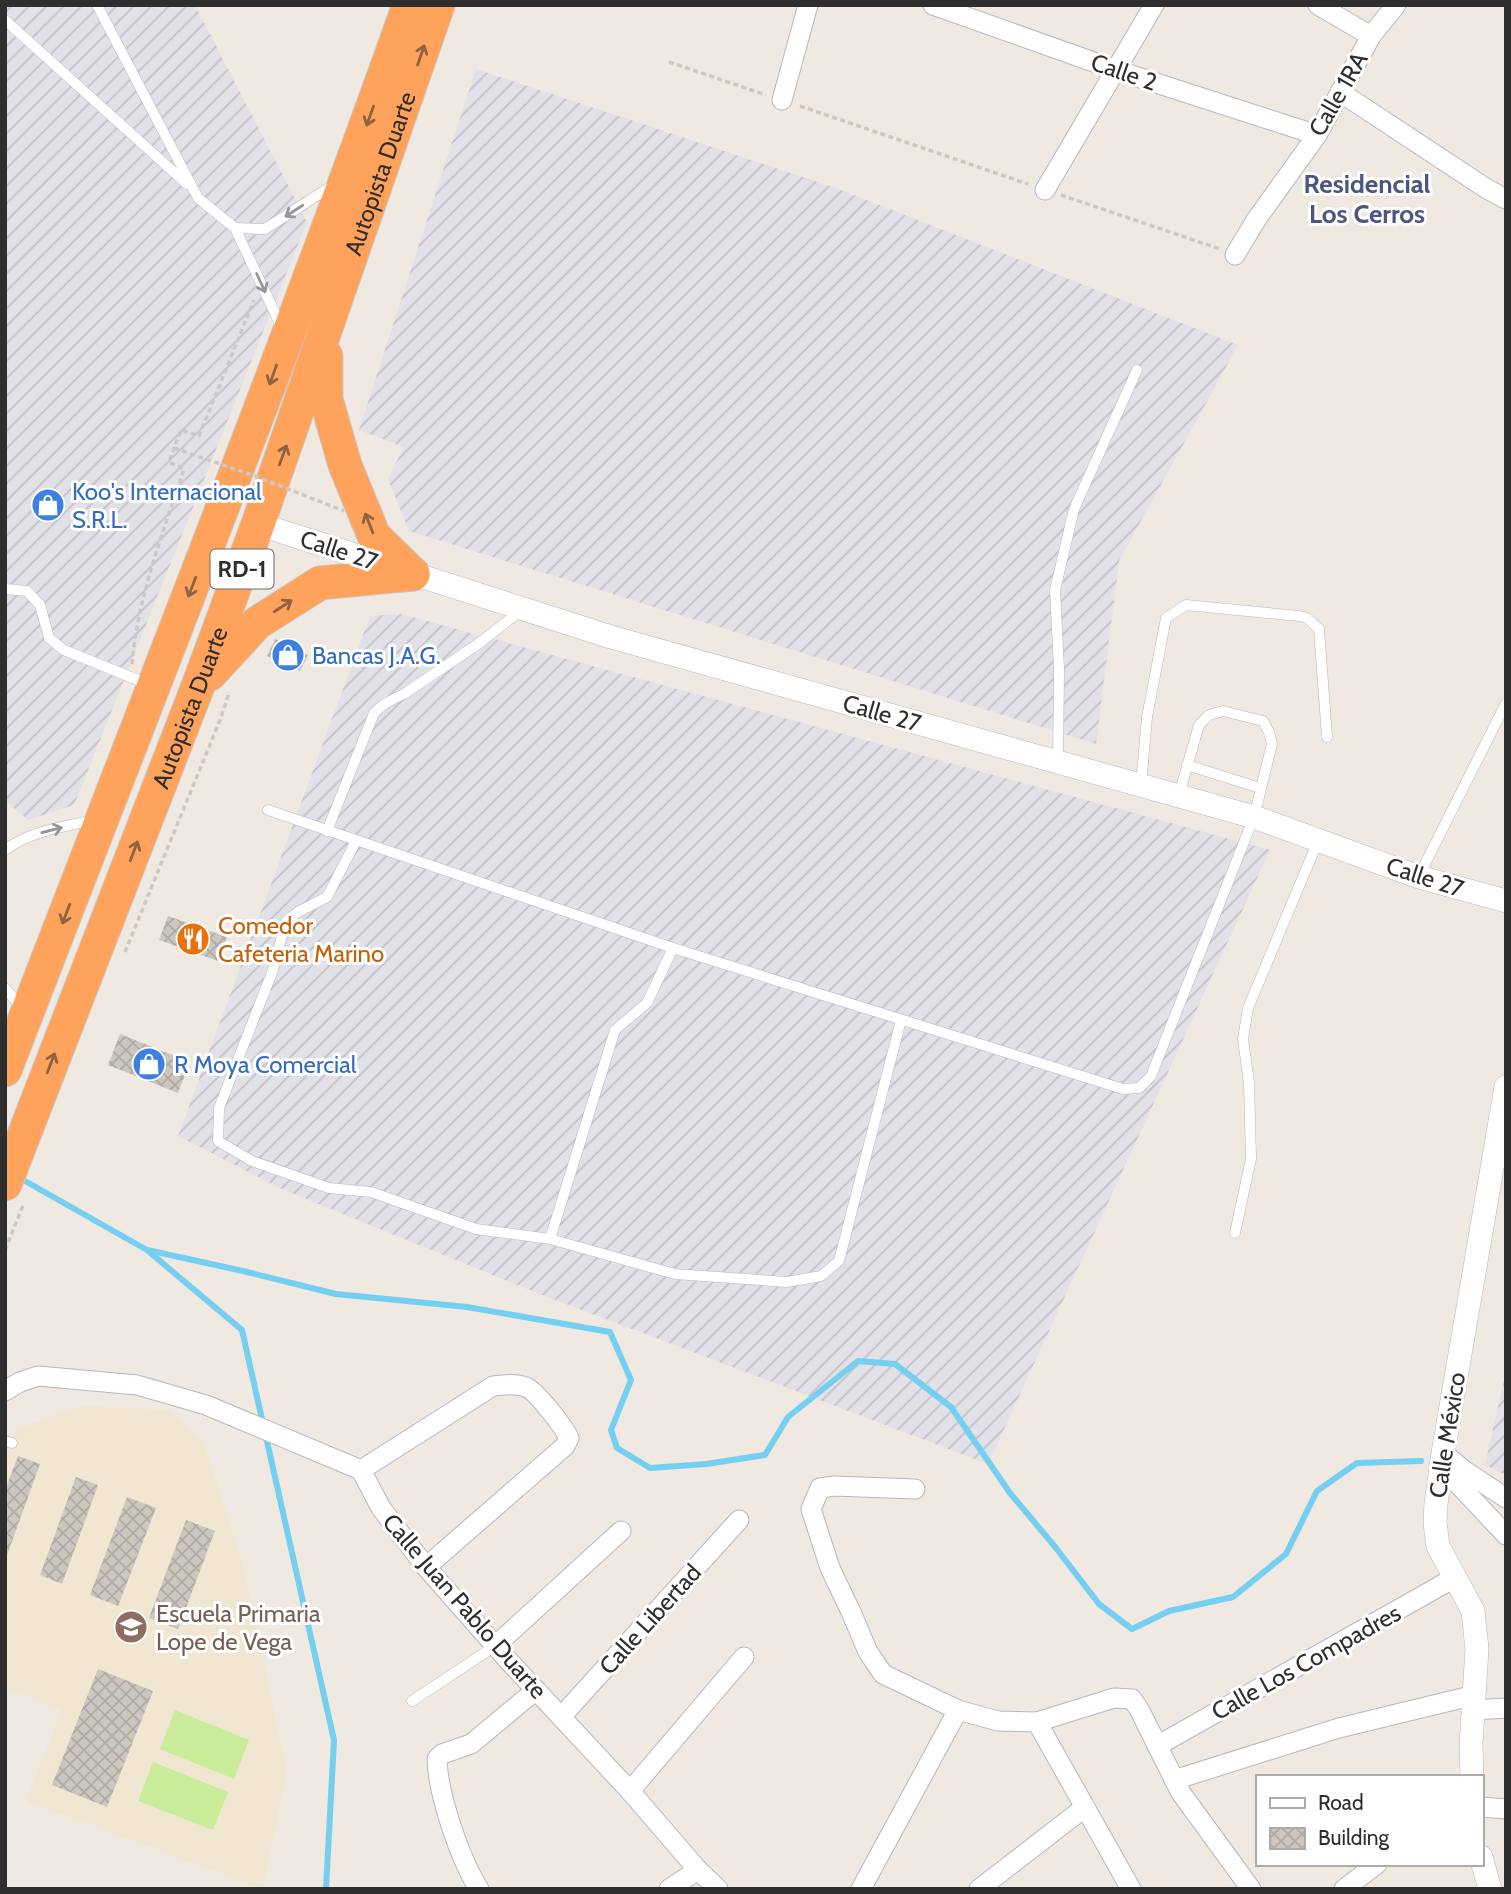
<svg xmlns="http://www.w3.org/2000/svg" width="1511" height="1894" viewBox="0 0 1511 1894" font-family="Cabin,sans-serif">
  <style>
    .industrial { fill: url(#industrial-furrows) }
    .education { fill: #f0e6d1 }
    .pitch { fill: #c9ec9a }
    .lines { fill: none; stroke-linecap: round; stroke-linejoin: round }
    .stream { stroke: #75cff0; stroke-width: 6 }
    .building { fill: url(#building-cross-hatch) }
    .service-casing { stroke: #b4b7c1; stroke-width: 11 }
    .minor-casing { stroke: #b4b7c1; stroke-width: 21 }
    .tertiary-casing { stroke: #b4b7c1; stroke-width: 24 }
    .motorway-casing { stroke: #c9c9c9; stroke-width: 35 }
    .path { stroke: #c9c9c9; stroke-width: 3.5; stroke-dasharray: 5 3.5; stroke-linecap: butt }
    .service { stroke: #fff; stroke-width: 10 }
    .minor { stroke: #fff; stroke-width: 19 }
    .tertiary { stroke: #fff; stroke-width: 23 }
    .motorway { stroke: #ffa35c; stroke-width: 33 }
    .path-bridge { stroke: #c9c9c9; stroke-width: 3.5; stroke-dasharray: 5 3.5; stroke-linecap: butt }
    .oneway { stroke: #8c6343 }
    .oneway2 { stroke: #969696 }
    .labels { text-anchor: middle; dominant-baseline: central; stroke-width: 6; stroke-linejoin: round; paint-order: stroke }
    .shield { fill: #fff; stroke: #6d6d6d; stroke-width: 2 }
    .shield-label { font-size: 23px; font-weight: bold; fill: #2e2e2e }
    .street-label { font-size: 24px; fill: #2e2e2e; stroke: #fff }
    .shop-label { font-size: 24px; fill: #366cbe; stroke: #fff; text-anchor: start }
    .food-label { font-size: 24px; fill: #c56008; stroke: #fff; text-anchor: start }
    .education-label { font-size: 24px; fill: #785e54; stroke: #fff; text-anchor: start }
    .neighbourhood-label { font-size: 26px; font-weight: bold; fill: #4d5680; stroke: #fff }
  </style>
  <defs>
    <pattern id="industrial-furrows" width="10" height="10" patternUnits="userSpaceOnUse" patternTransform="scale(1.75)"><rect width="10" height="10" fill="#e3e1e8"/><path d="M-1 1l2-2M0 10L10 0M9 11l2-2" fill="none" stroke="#c3c1c7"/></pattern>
    <pattern id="building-cross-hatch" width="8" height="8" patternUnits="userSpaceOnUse" patternTransform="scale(1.75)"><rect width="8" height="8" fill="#cbc7bf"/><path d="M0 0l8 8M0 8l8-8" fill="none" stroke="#afaba4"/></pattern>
  </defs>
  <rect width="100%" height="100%" fill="#efe9e1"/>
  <!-- industrial -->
  <g class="industrial">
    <polygon points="5,5 195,5 307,222 74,805 28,820 5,800"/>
    <polygon points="476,69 833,187 1238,345 1119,561 1096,744 409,531 388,479 404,447 359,430"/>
    <polygon points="401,614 1270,850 988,1464 537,1293 284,1190 178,1136 370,616"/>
    <polygon points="1506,1371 1506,1475 1485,1465"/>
  </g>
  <!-- education -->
  <polygon class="education" points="81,1406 169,1410 203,1441 243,1564 287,1773 262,1889 26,1801 62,1710 5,1689 5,1460 17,1429"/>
  <!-- pitch -->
  <g class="pitch">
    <polygon points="175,1710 249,1740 234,1779 160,1749"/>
    <polygon points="153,1762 228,1792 213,1830 138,1801"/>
  </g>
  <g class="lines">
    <!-- stream -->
    <g class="stream">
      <polyline points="18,1177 147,1250 242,1330 334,1740 326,1889"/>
      <polyline points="147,1250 243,1271 336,1294 467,1307 610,1332 631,1380 611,1430 617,1448 650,1468 706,1464 765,1455 788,1417 858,1361 895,1364 951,1407 1010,1493 1056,1548 1099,1604 1132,1629 1169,1611 1233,1597 1286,1554 1317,1491 1357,1463 1421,1461"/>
    </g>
  </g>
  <!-- building -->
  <g class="building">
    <polygon points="275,639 308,655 300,671 267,656"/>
    <polygon points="168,916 227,937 218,961 159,940"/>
    <polygon points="120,1034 190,1062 178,1093 108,1065"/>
    <polygon points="18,1456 40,1464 7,1555 5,1554 5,1490"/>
    <polygon points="76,1477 98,1485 62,1584 40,1575"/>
    <polygon points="127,1497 156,1508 118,1606 90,1595"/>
    <polygon points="186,1520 215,1531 178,1629 149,1618"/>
    <polygon points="98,1669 153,1691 107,1807 52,1785"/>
  </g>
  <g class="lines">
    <defs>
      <g id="service">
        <polyline points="97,5 198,198 235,228 282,328"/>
        <polyline points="5,20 187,184"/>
        <polyline points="235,228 265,229 335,184"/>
        <polyline points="5,589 27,591 40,605 49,638 64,650 150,685"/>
        <polyline points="1058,762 1059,669 1055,590 1074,509 1137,370"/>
        <polyline points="1187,765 1260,788"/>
        <polyline points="1141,785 1147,717 1166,618 1186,605 1299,616 1307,618 1319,629 1327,737"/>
        <polyline points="268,810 673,948 1123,1089 1139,1088 1151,1076 1254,817 1272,744 1269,732 1263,721 1223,711 1209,715 1199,725 1179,795"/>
        <path d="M327 831 374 713C383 704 392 699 404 694L478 644 523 609"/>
        <polyline points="356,841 327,897 298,912 286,921 273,970 219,1108 218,1141 252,1161 329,1188 371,1192 476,1229 550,1239 675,1274 787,1282 821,1276 839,1261 901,1020"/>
        <path d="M5 850C29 831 64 827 93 820"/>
        <polyline points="1419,876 1506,703"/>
        <polyline points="5,988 22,1008"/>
        <polyline points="1235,1233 1251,1159 1249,1083 1243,1039 1248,1008 1318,841"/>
        <polyline points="550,1239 615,1030 647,1003 673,948"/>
        <polyline points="5,1441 12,1443"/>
        <polyline points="412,1701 495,1646"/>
      </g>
      <g id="minor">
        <polyline points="933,5 1116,70 1317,135"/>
        <polyline points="1318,5 1371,36"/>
        <polyline points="1340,92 1487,189 1506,199"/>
        <polyline points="782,100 808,5"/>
        <polyline points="1045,190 1154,5"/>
        <polyline points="1235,255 1256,220 1317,135 1371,36 1396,5"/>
        <polyline points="5,1391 20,1382 38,1376 137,1385 206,1405 361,1470 381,1508 426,1567 506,1658 630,1791 698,1870 718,1889"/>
        <polyline points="1443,1453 1465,1471 1506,1498"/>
        <polyline points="1441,1466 1506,1535"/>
        <path d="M361 1470 493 1386C504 1385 515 1383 526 1387 536 1391 564 1427 569 1438L565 1446 426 1567"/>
        <polyline points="915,1489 834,1486 820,1488 811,1509 830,1568 851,1612 868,1652 883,1674 958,1710 998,1721 1037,1722 1114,1698 1132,1699 1139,1709 1181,1793 1251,1889"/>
        <polyline points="495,1646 621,1531"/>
        <polyline points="1474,1710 1506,1708"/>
        <polyline points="561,1717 739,1520"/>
        <polyline points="1037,1722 1131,1889"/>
        <polyline points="1157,1746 1454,1578"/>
        <polyline points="1174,1780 1339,1728 1475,1695"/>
        <polyline points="630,1791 744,1657"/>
        <polyline points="1481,1807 1506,1809"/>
        <path d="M479 1889C460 1859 438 1795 437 1759L442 1754 471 1744 536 1690"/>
        <polyline points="669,1889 698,1870"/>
        <polyline points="861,1889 958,1710"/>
        <polyline points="979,1889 1084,1808"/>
        <polyline points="1344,1889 1377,1864"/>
      </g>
      <g id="tertiary">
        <polyline points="258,524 611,637 1254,817 1419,877 1506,901"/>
        <polyline points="1472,1777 1471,1744 1477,1649 1473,1611 1438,1546 1435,1523 1436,1504 1443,1453 1506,1087"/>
        <polyline points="1481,1857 1490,1889"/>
      </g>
      <g id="motorway">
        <polyline points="326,356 326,399 345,465 374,536 413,574"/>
        <polyline points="210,674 257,623 320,583 413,574"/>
        <path d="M5 1070C141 716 282 363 409 5"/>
        <path id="s1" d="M5 1184 198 686 258 524 438 5"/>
      </g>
    </defs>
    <!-- service casing -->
    <use href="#service" class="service-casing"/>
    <!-- minor casing -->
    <use href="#minor" class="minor-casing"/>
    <!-- tertiary casing -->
    <use href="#tertiary" class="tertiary-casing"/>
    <!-- motorway casing -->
    <use href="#motorway" class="motorway-casing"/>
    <!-- path -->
    <g class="path">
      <polyline points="669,62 766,95"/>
      <polyline points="800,106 1028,184"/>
      <polyline points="1061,195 1220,249"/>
      <path d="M132 664C137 599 164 530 184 469L169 462 181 430 199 436 254 300"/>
      <polyline points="125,952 220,720 229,693"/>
      <polyline points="5,1250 24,1203"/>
    </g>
    <!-- service -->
    <use href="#service" class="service"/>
    <!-- minor -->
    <use href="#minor" class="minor"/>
    <!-- tertiary -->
    <use href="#tertiary" class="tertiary"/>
    <!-- motorway -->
    <use href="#motorway" class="motorway"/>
    <!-- path-bridge -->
    <polyline class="path-bridge" points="174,448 255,476 344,511"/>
  </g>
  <!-- one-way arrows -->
  <defs><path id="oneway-shaft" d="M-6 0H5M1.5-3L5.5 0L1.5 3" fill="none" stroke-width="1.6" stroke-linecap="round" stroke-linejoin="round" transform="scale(1.75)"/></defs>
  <g class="oneway">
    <use href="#oneway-shaft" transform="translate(421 55) rotate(-71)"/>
    <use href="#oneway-shaft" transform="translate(370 116) rotate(110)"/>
    <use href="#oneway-shaft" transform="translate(273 375) rotate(110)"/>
    <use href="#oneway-shaft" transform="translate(283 455) rotate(-70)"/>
    <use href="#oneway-shaft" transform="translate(369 523) rotate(-112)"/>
    <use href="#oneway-shaft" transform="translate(192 587) rotate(111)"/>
    <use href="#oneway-shaft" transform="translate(283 606) rotate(-33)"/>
    <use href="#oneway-shaft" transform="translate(134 851) rotate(-69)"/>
    <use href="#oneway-shaft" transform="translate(66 914) rotate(111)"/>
    <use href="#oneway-shaft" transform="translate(51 1063) rotate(-69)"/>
  </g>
  <g class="oneway2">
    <use href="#oneway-shaft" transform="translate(294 211) rotate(147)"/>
    <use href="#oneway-shaft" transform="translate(261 283) rotate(65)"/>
    <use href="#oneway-shaft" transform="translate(52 830) rotate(-14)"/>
  </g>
  <!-- icons -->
  <defs>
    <symbol id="shop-disc" viewBox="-11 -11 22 22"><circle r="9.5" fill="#3f7fe0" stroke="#fff"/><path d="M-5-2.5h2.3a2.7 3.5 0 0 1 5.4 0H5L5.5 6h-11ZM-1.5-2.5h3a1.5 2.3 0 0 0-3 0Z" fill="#fff"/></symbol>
    <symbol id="restaurant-disc" viewBox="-11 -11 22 22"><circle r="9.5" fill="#e8710a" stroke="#fff"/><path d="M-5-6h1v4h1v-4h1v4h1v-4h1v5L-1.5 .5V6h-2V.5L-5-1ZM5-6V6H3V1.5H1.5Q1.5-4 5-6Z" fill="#fff"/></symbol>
    <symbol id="school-disc" viewBox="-11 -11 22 22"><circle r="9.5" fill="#8d6e63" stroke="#fff"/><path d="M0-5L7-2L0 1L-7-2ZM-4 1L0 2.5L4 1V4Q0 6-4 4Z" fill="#fff"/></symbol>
  </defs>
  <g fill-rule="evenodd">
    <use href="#shop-disc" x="29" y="486" width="38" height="38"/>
    <use href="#shop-disc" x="269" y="636" width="38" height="38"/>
    <use href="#restaurant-disc" x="174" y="920" width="38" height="38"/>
    <use href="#shop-disc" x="130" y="1045" width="38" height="38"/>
    <use href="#school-disc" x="112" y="1608" width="38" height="38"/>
  </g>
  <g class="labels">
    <!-- shield labels -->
    <rect class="shield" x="210.5" y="549.5" width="63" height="39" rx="5"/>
    <g class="shield-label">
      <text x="242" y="569">RD-1</text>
    </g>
    <!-- street labels -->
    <g class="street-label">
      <text transform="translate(1124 72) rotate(19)">Calle 2</text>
      <text transform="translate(1338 94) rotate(-60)">Calle 1RA</text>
      <text stroke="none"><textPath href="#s1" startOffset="1078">Autopista Duarte</textPath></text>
      <text transform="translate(339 550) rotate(18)">Calle 27</text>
      <text stroke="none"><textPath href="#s1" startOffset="511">Autopista Duarte</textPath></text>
      <text transform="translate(882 713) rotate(16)">Calle 27</text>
      <text transform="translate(1425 877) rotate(18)">Calle 27</text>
      <text transform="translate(1447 1435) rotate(-81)">Calle México</text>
      <text transform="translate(465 1606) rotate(49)">Calle Juan Pablo Duarte</text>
      <text transform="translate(650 1619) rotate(-48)">Calle Libertad</text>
      <text transform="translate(1306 1662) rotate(-29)">Calle Los Compadres</text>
    </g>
    <!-- shop labels -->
    <g class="shop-label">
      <text x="72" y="491">Koo's Internacional<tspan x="72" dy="28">S.R.L.</tspan></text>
      <text x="312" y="655">Bancas J.A.G.</text>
      <text x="174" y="1064">R Moya Comercial</text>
    </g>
    <!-- food labels -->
    <g class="food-label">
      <text x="218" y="925">Comedor<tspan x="218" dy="28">Cafeteria Marino</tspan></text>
    </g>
    <!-- education labels -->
    <g class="education-label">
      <text x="156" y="1613">Escuela Primaria<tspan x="156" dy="28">Lope de Vega</tspan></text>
    </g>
    <!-- neighbourhood labels -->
    <g class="neighbourhood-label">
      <text x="1367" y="184">Residencial<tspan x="1367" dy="30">Los Cerros</tspan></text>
    </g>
  </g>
  <!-- border -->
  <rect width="1511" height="1894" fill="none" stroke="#2e2e2e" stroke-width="14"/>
  <!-- legend -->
  <rect x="1256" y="1775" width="228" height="91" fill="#ffffff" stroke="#ababab" stroke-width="2"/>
  <rect x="1270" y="1798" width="35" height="10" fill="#ffffff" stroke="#ababab" stroke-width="2"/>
  <text x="1318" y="1810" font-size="21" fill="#2e2e2e">Road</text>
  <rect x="1270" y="1828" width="35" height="21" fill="url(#building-cross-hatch)" stroke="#ababab" stroke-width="2"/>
  <text x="1318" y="1845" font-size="21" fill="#2e2e2e">Building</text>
</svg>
